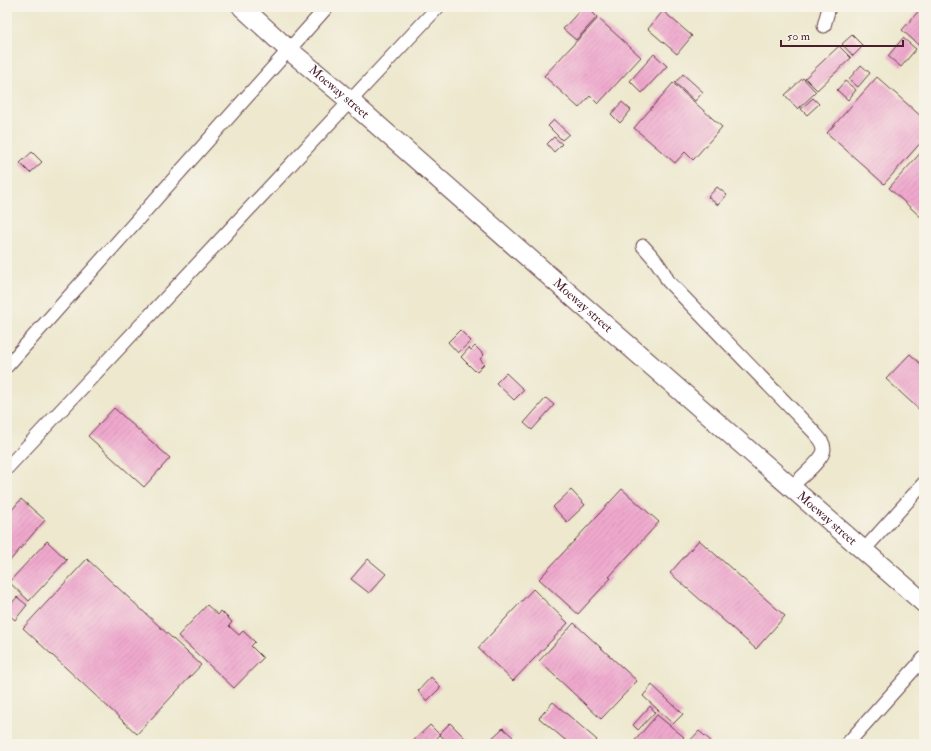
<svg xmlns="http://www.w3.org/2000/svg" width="931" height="751" viewBox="0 0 931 751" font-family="'IM FELL Double Pica',serif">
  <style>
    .building { fill: url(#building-hatch) }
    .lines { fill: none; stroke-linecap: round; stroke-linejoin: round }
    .street-casing { stroke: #623d43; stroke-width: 15 }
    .secondary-casing { stroke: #623d43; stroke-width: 21 }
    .street { stroke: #fff; stroke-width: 13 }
    .secondary { stroke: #fff; stroke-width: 19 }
    .labels { text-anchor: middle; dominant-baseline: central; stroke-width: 3; stroke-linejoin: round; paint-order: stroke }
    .street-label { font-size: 13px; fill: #4a1f2b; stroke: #f7f3e8 }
  </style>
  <defs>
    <pattern id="building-hatch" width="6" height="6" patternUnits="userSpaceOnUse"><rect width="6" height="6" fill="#efa8cd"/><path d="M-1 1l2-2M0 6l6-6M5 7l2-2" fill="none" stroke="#ce90b0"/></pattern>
  </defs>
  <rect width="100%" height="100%" fill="#f7f3e8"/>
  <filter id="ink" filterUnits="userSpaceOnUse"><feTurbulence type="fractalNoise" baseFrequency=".025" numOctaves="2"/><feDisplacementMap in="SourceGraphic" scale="8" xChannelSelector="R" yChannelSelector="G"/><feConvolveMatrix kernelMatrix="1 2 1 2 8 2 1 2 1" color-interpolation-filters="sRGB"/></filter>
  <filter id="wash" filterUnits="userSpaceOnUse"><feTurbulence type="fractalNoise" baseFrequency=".012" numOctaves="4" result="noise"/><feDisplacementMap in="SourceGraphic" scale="16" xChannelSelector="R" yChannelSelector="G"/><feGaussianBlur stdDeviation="0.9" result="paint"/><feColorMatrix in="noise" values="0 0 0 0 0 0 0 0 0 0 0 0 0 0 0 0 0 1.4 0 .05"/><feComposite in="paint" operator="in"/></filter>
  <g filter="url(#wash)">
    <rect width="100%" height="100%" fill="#ede8ce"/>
    <g id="blocks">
      <!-- building -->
      <g class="building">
        <polygon points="583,7 587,7 597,17 576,40 563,29"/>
        <polygon points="922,7 924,7 924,50 902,30"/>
        <polygon points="663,11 692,36 677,54 648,29"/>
        <polygon points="598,18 641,57 598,104 590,96 579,108 544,76"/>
        <polygon points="852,35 863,46 853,56 842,44"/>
        <polygon points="903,38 916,49 901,67 888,56"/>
        <polygon points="839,46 851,58 817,90 805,78"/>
        <polygon points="654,54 667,66 642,93 630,81"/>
        <polygon points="861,65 870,73 858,87 849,79"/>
        <polygon points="683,74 703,92 695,101 675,83"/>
        <polygon points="877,77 924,119 924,139 884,184 827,133"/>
        <polygon points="803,78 816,92 798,109 785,95"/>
        <polygon points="845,81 856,90 848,100 837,90"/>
        <polygon points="673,83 722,127 693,160 685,152 675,163 634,128"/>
        <polygon points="813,98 819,104 807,115 801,109"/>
        <polygon points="622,102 631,110 620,123 611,114"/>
        <polygon points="554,120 569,134 562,140 548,126"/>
        <polygon points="554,137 562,144 554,152 547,144"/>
        <polygon points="924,149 924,220 889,188"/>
        <polygon points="32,152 42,162 30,173 20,163"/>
        <polygon points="717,187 727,195 718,205 708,197"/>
        <polygon points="460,330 471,341 458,353 448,342"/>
        <polygon points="475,346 484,355 480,359 484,364 476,372 461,357 469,348 471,350"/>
        <polygon points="910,354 924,367 924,414 886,379"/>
        <polygon points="506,373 524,390 514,400 496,383"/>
        <polygon points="546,398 554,405 532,430 524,423"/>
        <polygon points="114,408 170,458 144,487 88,436"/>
        <polygon points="622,489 659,522 609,577 611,578 578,614 539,579"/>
        <polygon points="571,490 585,505 567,522 553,507"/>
        <polygon points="21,499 45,520 7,564 7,516"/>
        <polygon points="699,540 785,616 756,649 670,573"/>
        <polygon points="47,541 67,560 29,601 9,582"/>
        <polygon points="87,559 201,665 137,734 23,628"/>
        <polygon points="368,559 386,574 369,593 351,579"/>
        <polygon points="533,589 568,623 513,681 478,648"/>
        <polygon points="17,597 27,605 15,620 7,613 7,609"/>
        <polygon points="207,605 218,615 221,611 232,622 229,626 239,635 243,631 255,642 251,646 263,658 234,688 178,636"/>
        <polygon points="574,623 637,681 601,719 539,661"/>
        <polygon points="431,677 441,687 427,701 418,691"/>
        <polygon points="652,685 683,714 673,724 643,696"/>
        <polygon points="553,702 597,740 594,744 570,744 539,718"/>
        <polygon points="650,706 655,712 638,730 633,725"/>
        <polygon points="657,715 684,737 678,744 632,744"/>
        <polygon points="450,723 467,740 463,744 450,744 439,734"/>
        <polygon points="430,725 440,735 431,744 410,744"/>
        <polygon points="503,728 513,737 506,744 494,744 490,740"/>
        <polygon points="699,731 711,741 708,744 687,744"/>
      </g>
    </g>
  </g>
  <g filter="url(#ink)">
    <use href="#blocks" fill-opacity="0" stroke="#623d43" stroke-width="1"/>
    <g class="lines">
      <defs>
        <g id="street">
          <polyline points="824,26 829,7"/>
          <path d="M643 246C653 257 662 267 668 281L814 432C818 437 824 442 824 449 824 459 799 479 791 487"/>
          <polyline points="7,366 327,7"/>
          <polyline points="7,468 438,7"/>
          <polyline points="863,551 924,483"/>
          <polyline points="847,744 924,658"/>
        </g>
        <g id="secondary">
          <path id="s1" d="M242 7 289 50 350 101 605 325 924 603"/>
        </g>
      </defs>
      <!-- street casing -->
      <use href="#street" class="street-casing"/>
      <!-- secondary casing -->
      <use href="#secondary" class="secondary-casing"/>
      <!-- street -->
      <use href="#street" class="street"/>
      <!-- secondary -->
      <use href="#secondary" class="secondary"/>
    </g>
  </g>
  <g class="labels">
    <!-- street labels -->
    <g class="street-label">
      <text stroke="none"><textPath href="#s1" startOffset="129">Moeway street</textPath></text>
      <text stroke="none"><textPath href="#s1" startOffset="453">Moeway street</textPath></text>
      <text stroke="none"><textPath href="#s1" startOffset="777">Moeway street</textPath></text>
    </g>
  </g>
  <!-- margin -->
  <rect width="931" height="751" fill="none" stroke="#f7f3e8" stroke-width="24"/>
  <!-- scale -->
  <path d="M781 40v6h122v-6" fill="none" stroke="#4a1f2b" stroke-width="2"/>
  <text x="787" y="40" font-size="12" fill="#4a1f2b" stroke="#f7f3e8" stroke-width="3" paint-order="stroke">50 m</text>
</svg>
